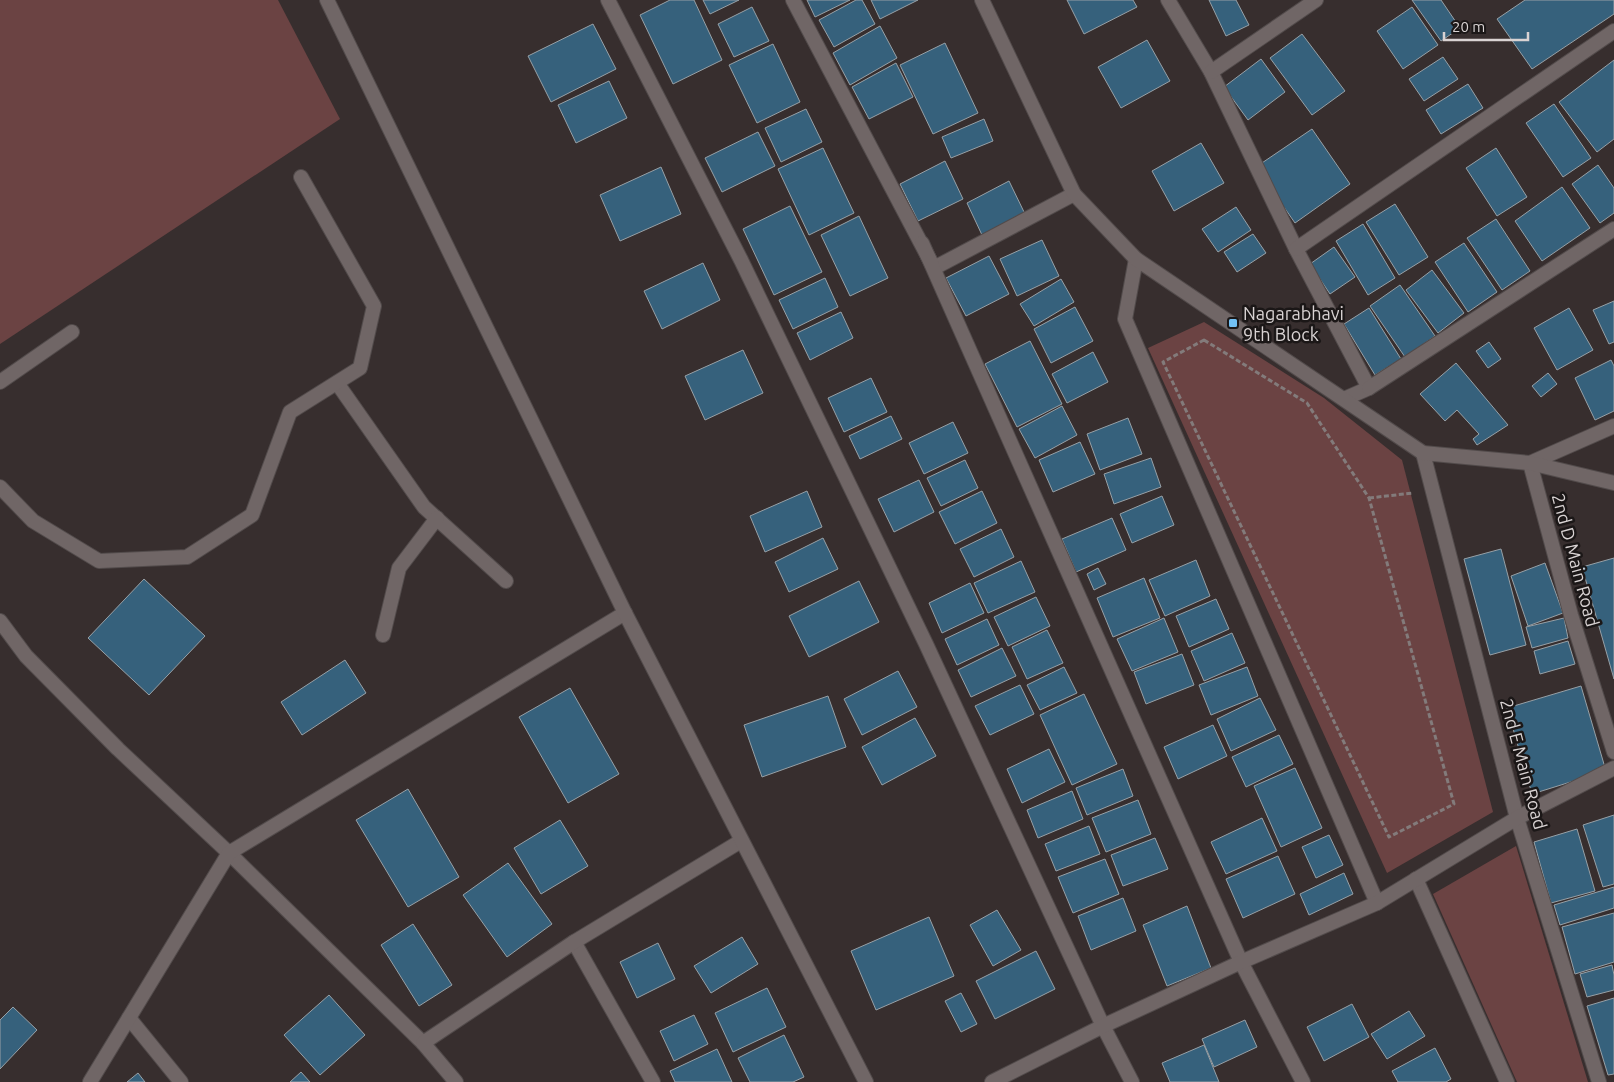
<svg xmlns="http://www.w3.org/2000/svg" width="1614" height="1082" viewBox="0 0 1614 1082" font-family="Ubuntu,sans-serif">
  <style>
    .green { fill: #6b4343 }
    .building { fill: #36617c; stroke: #97a0a6 }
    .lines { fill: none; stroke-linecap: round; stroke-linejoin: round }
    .minor-casing { stroke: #524b4b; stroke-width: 16 }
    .tertiary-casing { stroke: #524b4b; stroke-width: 16 }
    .path { stroke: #837b7b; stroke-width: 3; stroke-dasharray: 5 2.5; stroke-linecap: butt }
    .minor { stroke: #706666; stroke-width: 14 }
    .tertiary { stroke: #706666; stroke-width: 14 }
    .poi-dot { fill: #72c1f5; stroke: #1b1717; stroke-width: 2 }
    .labels { text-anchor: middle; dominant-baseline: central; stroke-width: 5; stroke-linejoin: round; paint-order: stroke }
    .poi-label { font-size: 18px; fill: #d9d3d3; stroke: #1b1717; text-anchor: start }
    .street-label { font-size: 18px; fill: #d9d3d3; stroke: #1b1717 }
  </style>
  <rect width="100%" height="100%" fill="#372e2e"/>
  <!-- green -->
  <g class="green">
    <polygon points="0,0 278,0 340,119 0,344"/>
    <polygon points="1204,322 1324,398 1402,460 1493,812 1387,873 1148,348"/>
    <polygon points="1516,846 1588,1082 1517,1082 1433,894"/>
  </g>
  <!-- building -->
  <g class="building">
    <polygon points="670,0 694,0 722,60 673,84 640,15"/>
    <polygon points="703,0 739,0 710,14"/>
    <polygon points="807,0 850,0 815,17"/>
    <polygon points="856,0 862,0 875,24 834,47 819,20"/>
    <polygon points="871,0 918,0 880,19"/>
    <polygon points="1067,0 1133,0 1137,7 1084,34"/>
    <polygon points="1209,0 1236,0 1249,25 1226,36"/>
    <polygon points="1412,0 1441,0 1460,28 1441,41"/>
    <polygon points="1525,0 1614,0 1614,14 1532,69 1497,19"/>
    <polygon points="752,7 769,41 734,57 718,24"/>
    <polygon points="1412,7 1438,45 1403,69 1377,31"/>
    <polygon points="593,24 616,69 551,102 528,56"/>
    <polygon points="880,26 897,58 850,85 833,53"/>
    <polygon points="1302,34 1345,91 1312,115 1270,58"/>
    <polygon points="1147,40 1170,81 1121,108 1098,67"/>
    <polygon points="945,43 978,113 933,134 900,65"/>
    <polygon points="773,44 800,102 757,123 729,65"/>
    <polygon points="1443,57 1458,79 1424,101 1409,79"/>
    <polygon points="1261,59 1285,92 1248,120 1224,87"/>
    <polygon points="1614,60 1614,139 1597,152 1559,102"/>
    <polygon points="896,63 913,97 869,119 852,87"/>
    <polygon points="609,81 627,118 576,143 558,105"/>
    <polygon points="1468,84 1483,108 1441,134 1426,110"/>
    <polygon points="1554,104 1591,158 1563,177 1526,123"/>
    <polygon points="806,109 822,142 781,162 765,128"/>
    <polygon points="984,119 993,141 951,158 942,137"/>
    <polygon points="1312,129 1350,184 1295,223 1256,167"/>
    <polygon points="758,132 775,166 722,192 705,158"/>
    <polygon points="1201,143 1224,183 1174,211 1152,171"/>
    <polygon points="823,148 854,213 809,235 778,169"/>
    <polygon points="1496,148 1527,197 1497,216 1466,168"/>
    <polygon points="945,161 963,199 918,221 900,184"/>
    <polygon points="1598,165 1614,188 1614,213 1600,223 1572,184"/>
    <polygon points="661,167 681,214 620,241 600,195"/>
    <polygon points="1009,181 1025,214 982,235 967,203"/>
    <polygon points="1562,187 1590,228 1542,261 1515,221"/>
    <polygon points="1395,204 1428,257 1399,275 1366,222"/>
    <polygon points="790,206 822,272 774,295 743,229"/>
    <polygon points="1236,207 1251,230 1218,252 1202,229"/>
    <polygon points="859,216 888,278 850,296 821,235"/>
    <polygon points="1496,219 1530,271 1502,290 1467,238"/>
    <polygon points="1363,224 1395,278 1368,295 1336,241"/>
    <polygon points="1253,234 1266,253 1237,272 1224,252"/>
    <polygon points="1042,240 1059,276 1017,296 1000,259"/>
    <polygon points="1464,243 1497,292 1468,312 1435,262"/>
    <polygon points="1334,247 1355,277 1330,294 1310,264"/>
    <polygon points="989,256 1009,294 966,316 946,278"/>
    <polygon points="703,263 720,300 662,329 644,291"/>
    <polygon points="1432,270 1464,313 1438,333 1406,290"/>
    <polygon points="825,278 838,307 793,329 779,300"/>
    <polygon points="1061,279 1074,302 1034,326 1020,304"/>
    <polygon points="1400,285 1435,336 1405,357 1370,306"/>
    <polygon points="1614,301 1614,342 1609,344 1593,310"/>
    <polygon points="1075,307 1093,341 1051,363 1034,329"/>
    <polygon points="1369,308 1401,359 1375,375 1344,324"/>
    <polygon points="1569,308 1593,350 1557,370 1534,328"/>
    <polygon points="841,312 853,338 810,360 797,333"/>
    <polygon points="1030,341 1062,404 1017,427 985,364"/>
    <polygon points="1489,342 1501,359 1488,368 1476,351"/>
    <polygon points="743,350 763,393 705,420 685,376"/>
    <polygon points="1093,352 1108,382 1067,403 1052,374"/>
    <polygon points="1611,360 1614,366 1614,411 1595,420 1575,378"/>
    <polygon points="1456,363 1508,425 1477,445 1473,439 1479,434 1457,410 1445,421 1420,394"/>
    <polygon points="1548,373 1557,384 1541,397 1532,386"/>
    <polygon points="871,378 887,412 844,432 828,398"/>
    <polygon points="1062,406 1077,435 1035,458 1019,429"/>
    <polygon points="891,416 902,439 860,459 849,436"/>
    <polygon points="1128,418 1142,454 1100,470 1087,434"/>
    <polygon points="953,422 968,453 924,474 909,443"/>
    <polygon points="1080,442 1095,474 1053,492 1039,460"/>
    <polygon points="1151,458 1161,487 1114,504 1104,474"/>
    <polygon points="965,460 978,488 941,506 927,478"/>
    <polygon points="919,480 934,512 894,532 878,499"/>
    <polygon points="807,491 822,527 765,552 750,516"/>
    <polygon points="982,491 997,523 955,544 939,512"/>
    <polygon points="1162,496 1174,525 1132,543 1120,514"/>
    <polygon points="1112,518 1126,550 1076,572 1062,539"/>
    <polygon points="1001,529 1014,557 974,577 960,549"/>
    <polygon points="823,538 838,569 789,592 775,562"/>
    <polygon points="1501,549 1526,645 1490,655 1464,559"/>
    <polygon points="1614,558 1614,679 1582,567"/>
    <polygon points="1196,560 1210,596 1165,616 1149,580"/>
    <polygon points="1021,561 1035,592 988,613 974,583"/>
    <polygon points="1545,563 1563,613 1528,626 1511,576"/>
    <polygon points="1098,568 1106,584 1094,590 1087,574"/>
    <polygon points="1144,578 1160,618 1113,637 1097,598"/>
    <polygon points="144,579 205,636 149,695 88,638"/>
    <polygon points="859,581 879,622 809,657 789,616"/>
    <polygon points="970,583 984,613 942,633 929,603"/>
    <polygon points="1036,597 1050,626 1008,646 994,617"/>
    <polygon points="1216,599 1229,629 1189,647 1176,616"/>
    <polygon points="1164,618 1178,652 1132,671 1117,639"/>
    <polygon points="1564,618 1568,638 1532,648 1526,627"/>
    <polygon points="987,619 999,645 957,665 945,639"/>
    <polygon points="1047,630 1063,663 1027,679 1012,647"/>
    <polygon points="1232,633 1245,663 1204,681 1191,651"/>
    <polygon points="1568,641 1575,664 1540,674 1534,651"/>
    <polygon points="1002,648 1016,676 971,697 958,670"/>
    <polygon points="1182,654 1194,685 1146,704 1134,672"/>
    <polygon points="345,660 366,693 302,735 281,702"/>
    <polygon points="1064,667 1077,693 1040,710 1027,685"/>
    <polygon points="1247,667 1258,696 1211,715 1199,685"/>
    <polygon points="898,671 917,707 862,735 844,699"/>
    <polygon points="1020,685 1034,714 990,735 975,706"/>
    <polygon points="1581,686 1606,771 1532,794 1507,708"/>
    <polygon points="570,688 619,774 568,803 519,717"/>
    <polygon points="1084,694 1117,764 1072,785 1040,715"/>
    <polygon points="828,696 846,747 762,777 744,725"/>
    <polygon points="1260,698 1276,730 1231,751 1217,719"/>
    <polygon points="915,718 936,756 882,785 862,747"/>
    <polygon points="1213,725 1227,756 1178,779 1164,747"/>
    <polygon points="1279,735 1293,764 1246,787 1232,757"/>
    <polygon points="1049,749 1065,782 1022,803 1007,769"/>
    <polygon points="1295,768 1322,828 1281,847 1254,786"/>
    <polygon points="1123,769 1133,796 1087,815 1076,788"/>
    <polygon points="408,789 459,877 408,907 356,820"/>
    <polygon points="1072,791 1083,819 1038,838 1027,810"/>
    <polygon points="1138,800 1151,834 1106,852 1092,818"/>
    <polygon points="1614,815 1614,884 1603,887 1583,825"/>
    <polygon points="1262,818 1277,851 1226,874 1211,842"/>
    <polygon points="560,820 588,866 541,894 514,848"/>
    <polygon points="1089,826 1100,854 1056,871 1045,844"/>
    <polygon points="1577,829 1595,891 1551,903 1534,842"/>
    <polygon points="1329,835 1343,865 1316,878 1302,847"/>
    <polygon points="1155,838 1168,869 1123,886 1111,855"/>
    <polygon points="1278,856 1295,894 1243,918 1226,879"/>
    <polygon points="1105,859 1119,894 1073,913 1058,877"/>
    <polygon points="508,863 552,924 507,957 463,895"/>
    <polygon points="1344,873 1353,894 1309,915 1300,894"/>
    <polygon points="1614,887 1614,908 1560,925 1554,905"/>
    <polygon points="1123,898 1136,931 1091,950 1078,916"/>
    <polygon points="1187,906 1211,968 1167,986 1143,925"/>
    <polygon points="997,910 1021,950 993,966 970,925"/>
    <polygon points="1614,913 1614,962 1575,974 1562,927"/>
    <polygon points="929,917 954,976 876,1010 851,951"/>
    <polygon points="413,924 452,985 419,1006 381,945"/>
    <polygon points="742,937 758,964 711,993 694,966"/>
    <polygon points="658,943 675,979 637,998 620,962"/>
    <polygon points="1036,951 1055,989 995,1019 976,981"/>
    <polygon points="1612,965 1614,975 1614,990 1587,997 1580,974"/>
    <polygon points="767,988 786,1027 733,1052 715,1013"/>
    <polygon points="961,993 977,1024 961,1032 945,1001"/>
    <polygon points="329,995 365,1035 320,1075 284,1035"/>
    <polygon points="1614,998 1614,1074 1608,1075 1587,1006"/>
    <polygon points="1352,1004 1369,1037 1324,1061 1307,1027"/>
    <polygon points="13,1007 37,1030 0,1069 0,1020"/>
    <polygon points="1409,1011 1425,1036 1387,1059 1371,1034"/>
    <polygon points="694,1015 708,1044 674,1061 660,1031"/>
    <polygon points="1245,1020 1257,1047 1214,1067 1202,1039"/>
    <polygon points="784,1035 804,1077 793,1082 750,1082 738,1058"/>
    <polygon points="1204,1045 1219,1082 1170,1082 1162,1063"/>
    <polygon points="1435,1048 1451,1079 1446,1082 1398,1082 1392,1071"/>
    <polygon points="717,1049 732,1082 675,1082 670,1071"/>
    <polygon points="301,1072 310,1082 290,1082"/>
    <polygon points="138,1073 145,1082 127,1082"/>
  </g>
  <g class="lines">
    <defs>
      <g id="minor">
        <polyline points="608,0 741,260 926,644 1103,1026 1132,1082"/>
        <polyline points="793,0 934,268 1074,194"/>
        <polyline points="1168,0 1211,72 1296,249 1369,388 1344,399"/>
        <polyline points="1211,72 1316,0"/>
        <polyline points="922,243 1241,962 1303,1082"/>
        <polyline points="1296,249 1614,31"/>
        <polyline points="1136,259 1125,319 1377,903"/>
        <polyline points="0,382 72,332"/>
        <polyline points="337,383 424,507 506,581"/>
        <polyline points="1369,388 1614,229"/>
        <polyline points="1614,426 1530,463 1571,615 1614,752"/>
        <polyline points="1423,453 1517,818 1599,1082"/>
        <polyline points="0,487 33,521 99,561 187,557 252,515 290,412 360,368 374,306 301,177"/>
        <polyline points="0,621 26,656 118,749 229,853 423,1043"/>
        <polyline points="383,635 399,568 437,518"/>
        <polyline points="1416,879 1507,1082"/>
        <polyline points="574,942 653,1082"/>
        <polyline points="129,1018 181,1082"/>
        <polyline points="90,1082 229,853 625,613"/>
        <polyline points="456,1082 423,1043 574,942 741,841"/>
        <polyline points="992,1082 1103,1026 1241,962 1377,903 1517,818 1614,768"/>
      </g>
      <g id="tertiary">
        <polyline points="327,0 625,613 866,1082"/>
        <polyline points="982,0 1074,194 1136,259 1423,453 1530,463 1614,483"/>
      </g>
    </defs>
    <!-- minor casing -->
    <use href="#minor" class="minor-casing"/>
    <!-- tertiary casing -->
    <use href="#tertiary" class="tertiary-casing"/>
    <!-- path -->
    <g class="path">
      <polygon points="1204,340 1307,403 1369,498 1454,804 1389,837 1163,362"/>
      <polyline points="1369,498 1413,493"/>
    </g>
    <!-- minor -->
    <use href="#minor" class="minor"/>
    <!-- tertiary -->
    <use href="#tertiary" class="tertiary"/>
  </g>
  <!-- markers -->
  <rect class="poi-dot" x="1228" y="318" width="10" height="10" rx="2.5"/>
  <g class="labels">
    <!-- poi labels -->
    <g class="poi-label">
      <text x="1243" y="313">Nagarabhavi<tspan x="1243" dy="21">9th Block</tspan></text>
    </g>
    <!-- street labels -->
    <g class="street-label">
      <text transform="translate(1576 560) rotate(75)">2nd D Main Road</text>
      <text transform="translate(1524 764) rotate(75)">2nd E Main Road</text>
    </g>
  </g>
  <!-- scale -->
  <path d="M1444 32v8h84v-8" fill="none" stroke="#d9d3d3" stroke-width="2.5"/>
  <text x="1452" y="32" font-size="15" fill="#d9d3d3" stroke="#1b1717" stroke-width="4" paint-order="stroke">20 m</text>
</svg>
